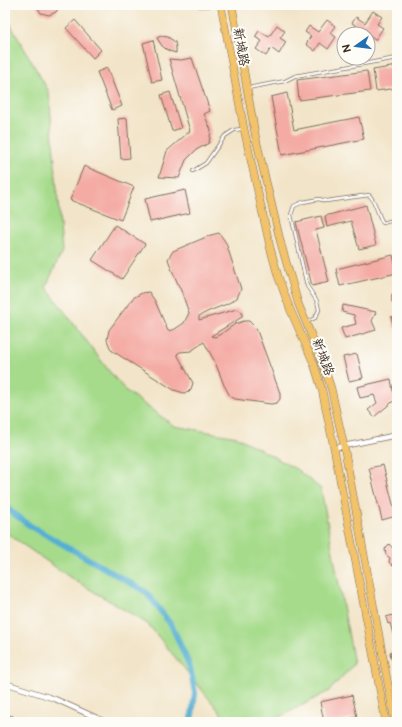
<svg xmlns="http://www.w3.org/2000/svg" width="402" height="727" viewBox="0 0 402 727" font-family="'Balsamiq Sans','LXGW WenKai TC',sans-serif">
  <style>
    .green { fill: #a6db8b; stroke: #708254 }
    .lines { fill: none; stroke-linecap: round; stroke-linejoin: round }
    .canal { stroke: #55afd2; stroke-width: 6 }
    .building { fill: #f4aba4 }
    .service-casing { stroke: #7b6b5a; stroke-width: 4 }
    .minor-casing { stroke: #7b6b5a; stroke-width: 6 }
    .primary-casing { stroke: #7b6b5a; stroke-width: 8 }
    .service { stroke: #fff; stroke-width: 2.5 }
    .minor { stroke: #fff; stroke-width: 4.5 }
    .primary { stroke: #f2c36a; stroke-width: 7 }
    .labels { text-anchor: middle; dominant-baseline: central; stroke-width: 4; stroke-linejoin: round; paint-order: stroke }
    .street-label { font-size: 13px; fill: #3b2a1e; stroke: #fdfcf7 }
  </style>
  <rect width="100%" height="100%" fill="#fdfcf7"/>
  <filter id="ink" filterUnits="userSpaceOnUse"><feTurbulence type="fractalNoise" baseFrequency=".025" numOctaves="2"/><feDisplacementMap in="SourceGraphic" scale="8" xChannelSelector="R" yChannelSelector="G"/><feConvolveMatrix kernelMatrix="1 2 1 2 8 2 1 2 1" color-interpolation-filters="sRGB"/></filter>
  <filter id="wash" filterUnits="userSpaceOnUse"><feTurbulence type="fractalNoise" baseFrequency=".012" numOctaves="4" result="noise"/><feDisplacementMap in="SourceGraphic" scale="16" xChannelSelector="R" yChannelSelector="G"/><feGaussianBlur stdDeviation="0.9" result="paint"/><feColorMatrix in="noise" values="0 0 0 0 0 0 0 0 0 0 0 0 0 0 0 0 0 1.4 0 .05"/><feComposite in="paint" operator="in"/></filter>
  <g filter="url(#wash)">
    <rect width="100%" height="100%" fill="#f2e4c8"/>
    <!-- green -->
    <polygon class="green" points="5,15 49,92 62,251 46,287 109,371 126,391 174,426 237,437 296,469 321,489 354,664 329,691 270,722 228,722 148,624 71,578 5,532"/>
    <g class="lines">
      <!-- canal -->
      <polyline class="canal" points="5,507 29,525 146,592 172,626 190,667 195,693 191,722"/>
    </g>
    <g id="blocks">
      <!-- building -->
      <g class="building">
        <polygon points="36,5 60,5 56,12 49,15 41,13"/>
        <polygon points="373,11 382,17 377,24 383,28 375,40 368,35 368,34 354,34 358,27 352,23 356,17 365,23"/>
        <polygon points="75,20 101,50 93,58 66,28"/>
        <polygon points="327,20 335,26 330,33 336,37 328,49 320,43 315,51 306,44 311,36 305,32 309,26 318,32"/>
        <polygon points="277,25 285,31 280,38 286,42 279,54 271,48 266,56 256,49 262,41 255,37 259,31 269,37"/>
        <polygon points="161,36 168,37 175,42 176,48 176,53 169,51 162,46 157,38"/>
        <polygon points="153,40 162,80 152,82 143,43"/>
        <polygon points="192,58 210,111 204,114 211,130 209,143 196,150 186,160 179,178 159,177 167,151 190,131 169,59 181,60"/>
        <polygon points="397,66 397,88 376,91 373,70"/>
        <polygon points="107,68 122,106 112,110 97,72"/>
        <polygon points="367,71 370,91 299,100 297,80"/>
        <polygon points="170,92 181,128 172,131 161,95"/>
        <polygon points="287,93 294,130 359,117 364,139 282,155 271,97"/>
        <polygon points="127,118 130,158 121,159 118,119"/>
        <polygon points="84,166 134,187 121,220 70,200"/>
        <polygon points="185,190 190,213 150,222 145,199"/>
        <polygon points="366,205 376,245 359,249 351,221 327,227 325,216"/>
        <polygon points="321,216 324,228 316,230 329,282 312,286 296,222"/>
        <polygon points="115,225 145,244 122,279 92,260"/>
        <polygon points="397,227 397,242 393,228"/>
        <polygon points="219,233 222,237 226,243 241,289 237,298 227,304 209,311 199,316 199,320 237,309 242,312 242,317 211,336 215,337 221,334 235,324 244,321 249,321 256,328 280,393 280,399 277,403 271,404 235,399 230,396 224,385 215,362 204,342 191,351 180,352 177,354 193,383 191,389 188,392 184,393 174,390 111,350 107,340 109,330 133,298 142,293 149,292 155,301 168,331 175,329 184,323 189,313 182,293 171,268 168,259 173,251 211,235"/>
        <polygon points="393,255 397,273 340,286 336,269"/>
        <polygon points="392,294 397,295 397,303 392,302"/>
        <polygon points="343,305 376,312 372,321 376,330 345,339 341,328 356,324 354,315 342,312"/>
        <polygon points="397,316 397,328 394,328 391,317"/>
        <polygon points="357,354 363,378 349,381 343,357"/>
        <polygon points="391,379 393,391 397,396 397,398 374,417 368,410 377,403 374,395 360,398 357,387"/>
        <polygon points="397,453 397,469 396,469 393,454"/>
        <polygon points="383,465 396,516 382,520 369,468"/>
        <polygon points="389,544 397,553 397,563 393,566 389,562 390,558 386,555 385,549"/>
        <polygon points="397,614 397,633 393,634 390,623 388,624 386,617"/>
        <polygon points="397,651 397,658 391,659 390,652"/>
        <polygon points="352,695 357,717 335,722 324,722 320,702"/>
        <polygon points="5,715 13,716 12,722 5,722"/>
      </g>
    </g>
  </g>
  <g filter="url(#ink)">
    <use href="#blocks" fill-opacity="0" stroke="#7b6b5a" stroke-width="1"/>
    <g class="lines">
      <defs>
        <g id="service">
          <polyline points="198,5 201,6 220,6"/>
          <polyline points="248,88 285,81 295,76 306,74 397,58"/>
          <polyline points="193,171 206,163 225,136 234,130 242,129"/>
          <path d="M307 322 315 318 319 310 317 301 307 286 291 215 294 206 303 202 319 199 326 201 369 195C376 201 377 214 383 223L397 219"/>
        </g>
        <g id="minor">
          <polyline points="334,448 397,435"/>
          <polyline points="5,683 55,699 106,722"/>
        </g>
        <g id="primary">
          <polyline points="221,5 244,129 270,247 278,276 290,309 314,364 322,390 334,448 386,722"/>
          <polyline points="232,5 256,139 281,244 298,303 323,364 331,388 344,446 395,722"/>
        </g>
      </defs>
      <!-- service casing -->
      <use href="#service" class="service-casing"/>
      <!-- minor casing -->
      <use href="#minor" class="minor-casing"/>
      <!-- primary casing -->
      <use href="#primary" class="primary-casing"/>
      <!-- service -->
      <use href="#service" class="service"/>
      <!-- minor -->
      <use href="#minor" class="minor"/>
      <!-- primary -->
      <use href="#primary" class="primary"/>
    </g>
  </g>
  <g class="labels">
    <!-- street labels -->
    <g class="street-label">
      <text transform="translate(241 47) rotate(80)">新城路</text>
      <text transform="translate(323 357) rotate(69)">新城路</text>
    </g>
  </g>
  <!-- margin -->
  <rect width="402" height="727" fill="none" stroke="#fdfcf7" stroke-width="20"/>
  <!-- north arrow -->
  <g transform="translate(356 46) rotate(256)"><circle r="19" fill="#fdfcf7" stroke="#afa8a0"/>
  <path d="M0-3L7 15L0 10L-7 15Z" fill="#1f6fb2"/>
  <text y="-6" font-size="11" font-weight="bold" text-anchor="middle" fill="#3b2a1e">N</text>
  </g>
</svg>
